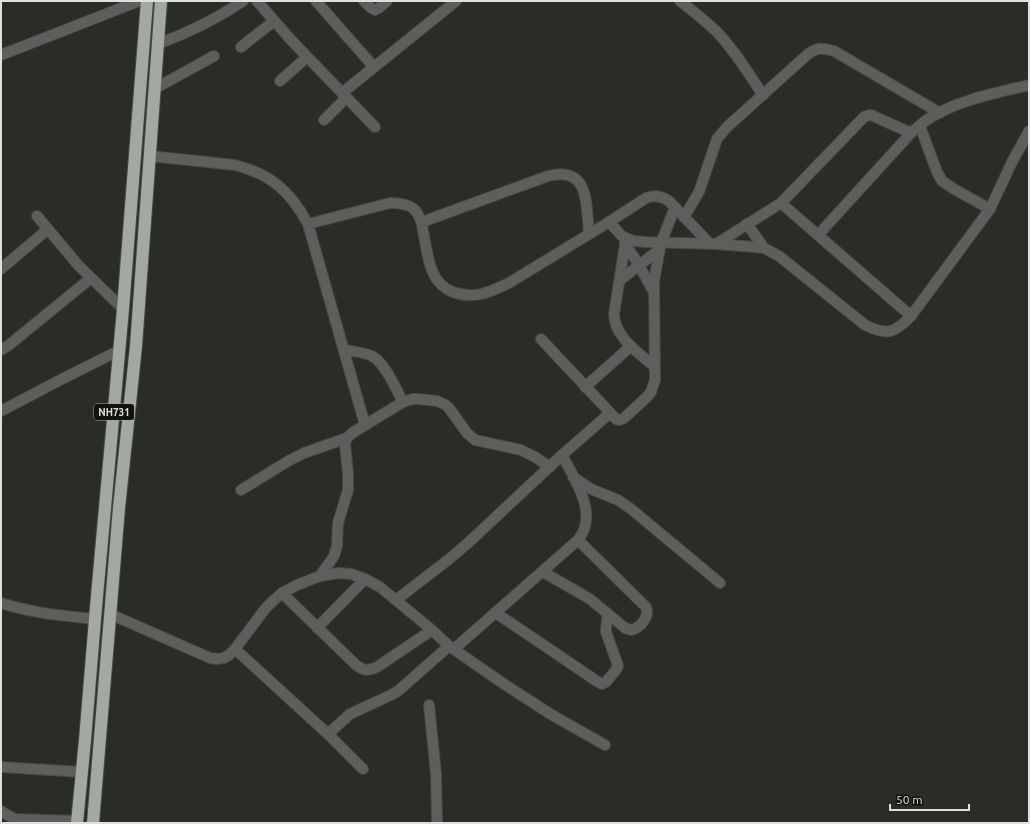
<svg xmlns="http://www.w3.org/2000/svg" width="1030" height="824" viewBox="0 0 1030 824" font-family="Ubuntu,sans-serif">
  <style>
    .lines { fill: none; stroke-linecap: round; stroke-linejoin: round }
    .minor-casing { stroke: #464944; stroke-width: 12 }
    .highway-casing { stroke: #464944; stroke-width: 14 }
    .minor { stroke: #5e5f5d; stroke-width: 10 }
    .highway { stroke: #a4a8a2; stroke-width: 12 }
    .labels { text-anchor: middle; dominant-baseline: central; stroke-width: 3.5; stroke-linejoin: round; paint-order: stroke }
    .shield { fill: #121311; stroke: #a2a2a0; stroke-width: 1 }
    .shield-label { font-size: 10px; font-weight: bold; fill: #dfe0dd }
  </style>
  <rect width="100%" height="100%" fill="#292c27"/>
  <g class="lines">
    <defs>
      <g id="minor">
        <polyline points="257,1 292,41 375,127"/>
        <polyline points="316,1 374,67"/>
        <polyline points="364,1 371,8 375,10 379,8 387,1"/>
        <path d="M680 1C692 10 704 20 715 30 734 49 748 73 763 95"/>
        <path d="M158 44C190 32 215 20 243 1"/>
        <polyline points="241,47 274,21"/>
        <polyline points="1,55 139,1"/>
        <polyline points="280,81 307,57"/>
        <polyline points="154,89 214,56"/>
        <polyline points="342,93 456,1"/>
        <polyline points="324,120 346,98"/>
        <polyline points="920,126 937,172 942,181 954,189 990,209"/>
        <path d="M150 156 235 165C271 174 291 192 308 224L365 425"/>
        <polyline points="781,203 911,316"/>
        <polyline points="37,216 78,265 123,309"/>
        <path d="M684 217 699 192 717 139 727 127 808 54C818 47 822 48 834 51L940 113"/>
        <path d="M422 222 548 176C590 165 586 205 589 234"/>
        <path d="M609 222 622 236 626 238 634 241 645 242 716 244 754 247 764 248 779 256 865 325C887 336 895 333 911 316L990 209 1012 162 1029 131"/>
        <path d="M308 224 390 203C398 203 408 204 414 209 420 215 422 223 423 231 428 253 428 283 453 292 474 300 490 292 509 283L609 222 646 198C655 195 661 196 669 201L709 243"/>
        <polyline points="747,224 764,248"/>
        <path d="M818 235 911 133C917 128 922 123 928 119 957 100 996 93 1029 85"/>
        <path d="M626 238 614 314C614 337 640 354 655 367"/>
        <polyline points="625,244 639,265 653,291"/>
        <polyline points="716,244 781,203 864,117 869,115 871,115 911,133"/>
        <polyline points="1,269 48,229"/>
        <polyline points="620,280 659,250"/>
        <polyline points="541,339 616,419 619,420 623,419 647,397 651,392 655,380 654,281 661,243 675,207"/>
        <polyline points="1,350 9,345 91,278"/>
        <path d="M344 350C353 351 363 352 372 356 385 363 396 389 403 402"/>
        <polyline points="585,387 631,346"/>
        <polyline points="1,411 64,378 120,350"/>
        <polyline points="573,477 591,489 618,500 631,509 720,583"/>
        <polyline points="241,490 290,460 304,453 347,438"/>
        <path d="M543 572 590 599 625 628 631 630C640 628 650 617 646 607L578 540"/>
        <polyline points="320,576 334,556 337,546 338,523 348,490 348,474 345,444 347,438 352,433 403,402 413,399 419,399 437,401 446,405 449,408 467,433 475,440 521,450 535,457 550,467"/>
        <path d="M282 593 356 665C364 671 368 671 377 667L432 630"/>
        <polyline points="396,600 448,560 468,543 562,455 610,413"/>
        <path d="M1 603C32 613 63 616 95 619"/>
        <polyline points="496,613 598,682 602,684 606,682 616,670 618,666 616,660 606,632 606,628 608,614"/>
        <polyline points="110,614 210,658 217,659 224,658 229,655 235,649 265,609 274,600 282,593 297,585 320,576 339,573 351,574 365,579 380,587 432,630 449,646 504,684 552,715 605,745"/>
        <polyline points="317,628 365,579"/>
        <polyline points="235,649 328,734 363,769"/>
        <path d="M454 649 578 540C599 514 575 480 562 455"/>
        <polyline points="429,705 436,774 437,823"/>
        <polyline points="328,734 350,714 391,695 398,691 449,646"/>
        <polyline points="1,767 82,772"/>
        <polyline points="1,811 9,816 15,819 77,821"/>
      </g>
      <g id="highway">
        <polyline points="77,823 85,740 96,607 123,309 147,1"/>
        <polyline points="93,823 119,508 136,346 161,1"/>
      </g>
    </defs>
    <!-- minor casing -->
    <use href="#minor" class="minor-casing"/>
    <!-- highway casing -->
    <use href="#highway" class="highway-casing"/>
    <!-- minor -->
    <use href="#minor" class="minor"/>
    <!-- highway -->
    <use href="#highway" class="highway"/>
  </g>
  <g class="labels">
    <!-- shield labels -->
    <rect class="shield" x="94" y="404" width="40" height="16" rx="3"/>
    <g class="shield-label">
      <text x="114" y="412">NH731</text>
    </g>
  </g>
  <!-- border -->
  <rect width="1030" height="824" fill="none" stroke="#dfe0dd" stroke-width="4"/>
  <!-- scale -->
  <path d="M890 804v6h79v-6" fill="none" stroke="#dfe0dd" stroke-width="2"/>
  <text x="896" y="804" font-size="12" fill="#dfe0dd" stroke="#121311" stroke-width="3" paint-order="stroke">50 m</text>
</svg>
